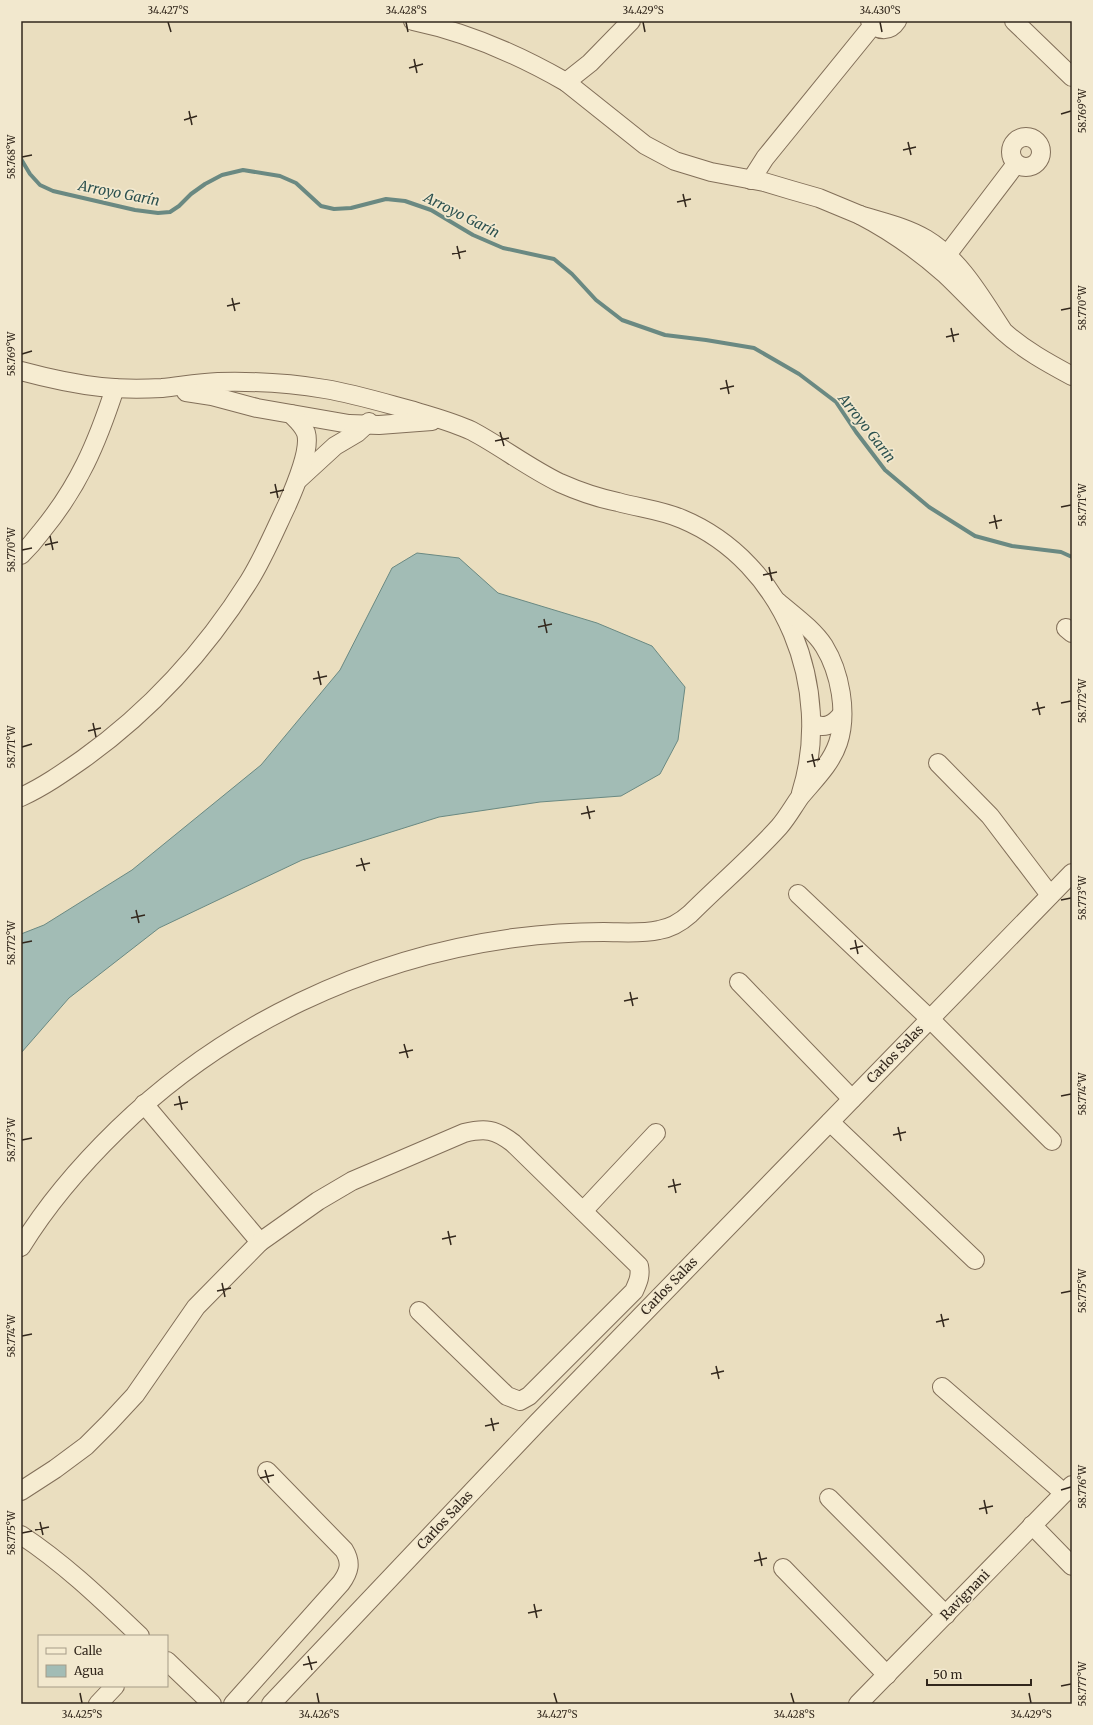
<svg xmlns="http://www.w3.org/2000/svg" width="1093" height="1725" viewBox="0 0 1093 1725" font-family="Merriweather,serif">
  <style>
    .water { fill: #a2bcb5; stroke: #6a8982 }
    .lines { fill: none; stroke-linecap: round; stroke-linejoin: round }
    .stream { stroke: #6a8982; stroke-width: 4 }
    .minor-casing { stroke: #826f59; stroke-width: 20 }
    .minor { stroke: #f6ecd1; stroke-width: 18 }
    .ticks { fill: none; stroke: #32271c; stroke-width: 1.5 }
    .labels { text-anchor: middle; dominant-baseline: central; stroke-width: 3.5; stroke-linejoin: round; paint-order: stroke }
    .street-label { font-size: 13px; fill: #32271c; stroke: #f2e8ce }
    .water-label { font-size: 14px; font-style: italic; fill: #2c514f; stroke: #f2e8ce }
    .neatline { fill: none; stroke: #32271c; stroke-width: 1.5 }
    .ticks-label { font-size: 10px; text-anchor: middle; fill: #32271c }
  </style>
  <rect width="100%" height="100%" fill="#eadebf"/>
  <!-- water -->
  <polygon class="water" points="417,553 459,558 498,593 597,623 652,646 685,687 678,740 660,774 621,796 540,802 439,817 302,860 159,928 69,998 21,1053 21,934 44,925 132,870 261,765 340,670 392,568"/>
  <g class="lines">
    <!-- stream -->
    <polyline class="stream" points="21,159 30,174 40,185 53,191 135,210 158,213 170,212 179,206 191,194 205,184 222,175 243,170 280,176 296,183 321,206 334,209 351,208 386,199 405,201 431,210 473,235 503,248 554,259 572,274 596,300 622,320 665,335 706,340 754,348 799,374 836,402 856,432 885,470 929,507 975,536 1012,546 1061,552 1072,557"/>
    <defs>
      <g id="minor">
        <path d="M413 21C466 32 519 55 566 82L645 145 675 161 711 172 764 182 791 190 819 198 860 215"/>
        <path d="M870 21C878 32 890 32 897 21"/>
        <polyline points="1014,21 1072,77"/>
        <polyline points="566,82 590,63 631,21"/>
        <circle cx="1026" cy="152" r="15"/>
        <polyline points="751,180 765,158 873,25"/>
        <polyline points="940,264 1016,164"/>
        <path d="M1004 332C982 299 961 260 926 239 906 227 882 222 860 215 891 231 919 251 945 274 965 293 983 313 1003 331 1024 350 1048 363 1072 376"/>
        <path d="M21 371C47 378 74 384 101 387 120 389 143 389 162 388 181 386 199 383 218 382 254 381 289 383 325 389 355 394 384 403 414 411 433 417 453 422 472 431 502 447 529 468 560 483 578 491 598 498 618 502 639 508 661 510 682 519 785 562 834 689 801 793"/>
        <polyline points="186,392 212,396 257,408 349,424 379,425 432,421"/>
        <polyline points="299,479 335,446 357,433 369,422"/>
        <path d="M21 555C28 548 35 540 41 532 79 486 97 443 115 388"/>
        <polyline points="1066,628 1072,633"/>
        <path d="M812 723C825 730 834 724 842 714"/>
        <polyline points="938,763 990,816 1050,895"/>
        <path d="M21 797C43 787 63 773 83 759 150 711 205 651 249 581 264 557 275 530 287 505 294 489 311 450 306 433 303 425 297 420 291 414"/>
        <polyline points="798,894 930,1019 1052,1141"/>
        <polyline points="739,982 852,1099"/>
        <polyline points="144,1104 260,1242"/>
        <polyline points="830,1122 975,1260"/>
        <polyline points="583,1211 656,1133"/>
        <path d="M21 1247C48 1203 81 1165 118 1129 225 1025 365 958 514 938 544 934 574 932 604 932 622 932 641 934 659 930 671 928 681 922 690 914 719 885 751 858 779 827 787 818 793 807 800 797 814 780 831 764 838 743 848 713 840 672 824 646 813 629 793 615 778 602"/>
        <polyline points="942,1387 1064,1493"/>
        <path d="M21 1491 55 1469 86 1446 109 1423 135 1395 196 1307 260 1242 318 1201 352 1181 464 1133C485 1128 495 1129 513 1143L639 1266C641 1276 638 1282 634 1291L529 1396 520 1401 507 1396 419 1311"/>
        <polyline points="829,1498 946,1615"/>
        <polyline points="1032,1525 1072,1566"/>
        <path d="M21 1535C65 1564 102 1600 140 1636"/>
        <polyline points="783,1568 887,1675"/>
        <polyline points="167,1661 212,1704"/>
        <polyline points="98,1704 115,1686"/>
        <path d="M233 1704 341 1583C349 1572 352 1563 344 1550L267 1471"/>
        <polyline points="271,1704 538,1422 1072,873"/>
        <polyline points="858,1704 1072,1485"/>
      </g>
    </defs>
    <!-- minor casing -->
    <use href="#minor" class="minor-casing"/>
    <!-- minor -->
    <use href="#minor" class="minor"/>
  </g>
  <!-- ticks -->
  <path class="ticks" d="M168 22 171 32M406 22 408 32M643 22 645 32M880 22 882 32M414 59 417 73M409 68 423 64M189 111 192 125M1061 114 1071 111M184 120 197 116M908 142 911 155M903 150 916 147M22 157 32 155M683 194 686 207M677 202 691 199M457 246 460 259M452 254 466 251M232 298 235 311M227 306 240 303M1061 310 1071 308M951 328 954 342M946 337 959 334M22 354 32 351M726 380 729 394M720 389 734 386M500 432 504 446M495 441 509 438M275 484 278 498M270 493 284 490M1061 507 1071 505M994 515 997 529M989 523 1002 520M50 536 53 550M45 545 58 542M22 550 32 548M769 567 772 581M763 575 777 572M544 619 547 633M538 627 552 624M318 671 321 685M313 679 327 676M1037 702 1040 715M1061 703 1071 701M1032 710 1045 707M93 723 96 737M88 731 101 728M22 747 32 744M812 754 815 767M807 762 820 759M587 806 590 819M581 814 595 811M361 858 365 871M356 866 370 863M1061 900 1071 898M136 910 139 923M131 918 145 915M855 940 858 954M22 943 32 941M850 949 863 946M630 992 633 1006M624 1001 638 998M404 1044 408 1058M399 1053 413 1050M179 1096 182 1110M1061 1096 1071 1094M174 1105 188 1102M898 1127 901 1141M893 1135 906 1132M22 1140 32 1138M673 1179 676 1193M668 1187 681 1184M448 1231 451 1245M442 1239 456 1236M222 1283 225 1297M217 1291 231 1288M1061 1293 1071 1291M941 1314 944 1327M936 1322 949 1319M22 1336 32 1334M716 1366 719 1379M711 1374 724 1371M491 1418 494 1431M485 1426 499 1423M265 1470 269 1483M260 1478 274 1475M1061 1490 1071 1487M984 1500 987 1514M979 1509 993 1506M40 1522 43 1535M35 1530 49 1527M22 1533 32 1531M759 1552 762 1566M754 1561 767 1558M534 1604 537 1618M528 1613 542 1610M308 1656 312 1670M303 1665 317 1662M1061 1686 1071 1684M80 1693 82 1703M317 1693 319 1703M554 1693 557 1703M791 1693 794 1703M1029 1693 1031 1703"/>
  <g class="labels">
    <!-- street labels -->
    <g class="street-label">
      <text transform="translate(895 1054) rotate(-46)">Carlos Salas</text>
      <text transform="translate(669 1286) rotate(-46)">Carlos Salas</text>
      <text transform="translate(445 1520) rotate(-47)">Carlos Salas</text>
      <text transform="translate(965 1595) rotate(-46)">Ravignani</text>
    </g>
    <!-- water labels -->
    <g class="water-label">
      <text transform="translate(119 193) rotate(11)">Arroyo Garín</text>
      <text transform="translate(462 215) rotate(27)">Arroyo Garín</text>
      <text transform="translate(867 428) rotate(52)">Arroyo Garín</text>
    </g>
  </g>
  <!-- border -->
  <rect width="1093" height="1725" fill="none" stroke="#f2e8ce" stroke-width="44"/>
  <!-- legend -->
  <rect x="38" y="1635" width="130" height="52" fill="#f2e8ce" stroke="#a59b87"/>
  <rect x="46" y="1648" width="20" height="6" fill="#f6ecd1" stroke="#a59b87"/>
  <text x="74" y="1655" font-size="12" fill="#32271c">Calle</text>
  <rect x="46" y="1665" width="20" height="12" fill="#a2bcb5" stroke="#a59b87"/>
  <text x="74" y="1675" font-size="12" fill="#32271c">Agua</text>
  <!-- scale -->
  <path d="M927 1679v6h104v-6" fill="none" stroke="#32271c" stroke-width="2"/>
  <text x="933" y="1679" font-size="12" fill="#32271c" stroke="#f2e8ce" stroke-width="3" paint-order="stroke">50 m</text>
  <rect x="22" y="22" width="1049" height="1681" class="neatline"/>
  <g class="ticks-label">
    <text x="168" y="14">34.427°S</text>
    <text x="406" y="14">34.428°S</text>
    <text x="643" y="14">34.429°S</text>
    <text x="880" y="14">34.430°S</text>
    <text transform="translate(1082 111) rotate(-90)" y="4">58.769°W</text>
    <text transform="translate(11 157) rotate(-90)" y="4">58.768°W</text>
    <text transform="translate(1082 308) rotate(-90)" y="4">58.770°W</text>
    <text transform="translate(11 354) rotate(-90)" y="4">58.769°W</text>
    <text transform="translate(1082 505) rotate(-90)" y="4">58.771°W</text>
    <text transform="translate(11 550) rotate(-90)" y="4">58.770°W</text>
    <text transform="translate(1082 701) rotate(-90)" y="4">58.772°W</text>
    <text transform="translate(11 747) rotate(-90)" y="4">58.771°W</text>
    <text transform="translate(1082 898) rotate(-90)" y="4">58.773°W</text>
    <text transform="translate(11 943) rotate(-90)" y="4">58.772°W</text>
    <text transform="translate(1082 1094) rotate(-90)" y="4">58.774°W</text>
    <text transform="translate(11 1140) rotate(-90)" y="4">58.773°W</text>
    <text transform="translate(1082 1291) rotate(-90)" y="4">58.775°W</text>
    <text transform="translate(11 1336) rotate(-90)" y="4">58.774°W</text>
    <text transform="translate(1082 1487) rotate(-90)" y="4">58.776°W</text>
    <text transform="translate(11 1533) rotate(-90)" y="4">58.775°W</text>
    <text transform="translate(1082 1684) rotate(-90)" y="4">58.777°W</text>
    <text x="82" y="1718">34.425°S</text>
    <text x="319" y="1718">34.426°S</text>
    <text x="557" y="1718">34.427°S</text>
    <text x="794" y="1718">34.428°S</text>
    <text x="1031" y="1718">34.429°S</text>
  </g>
</svg>
